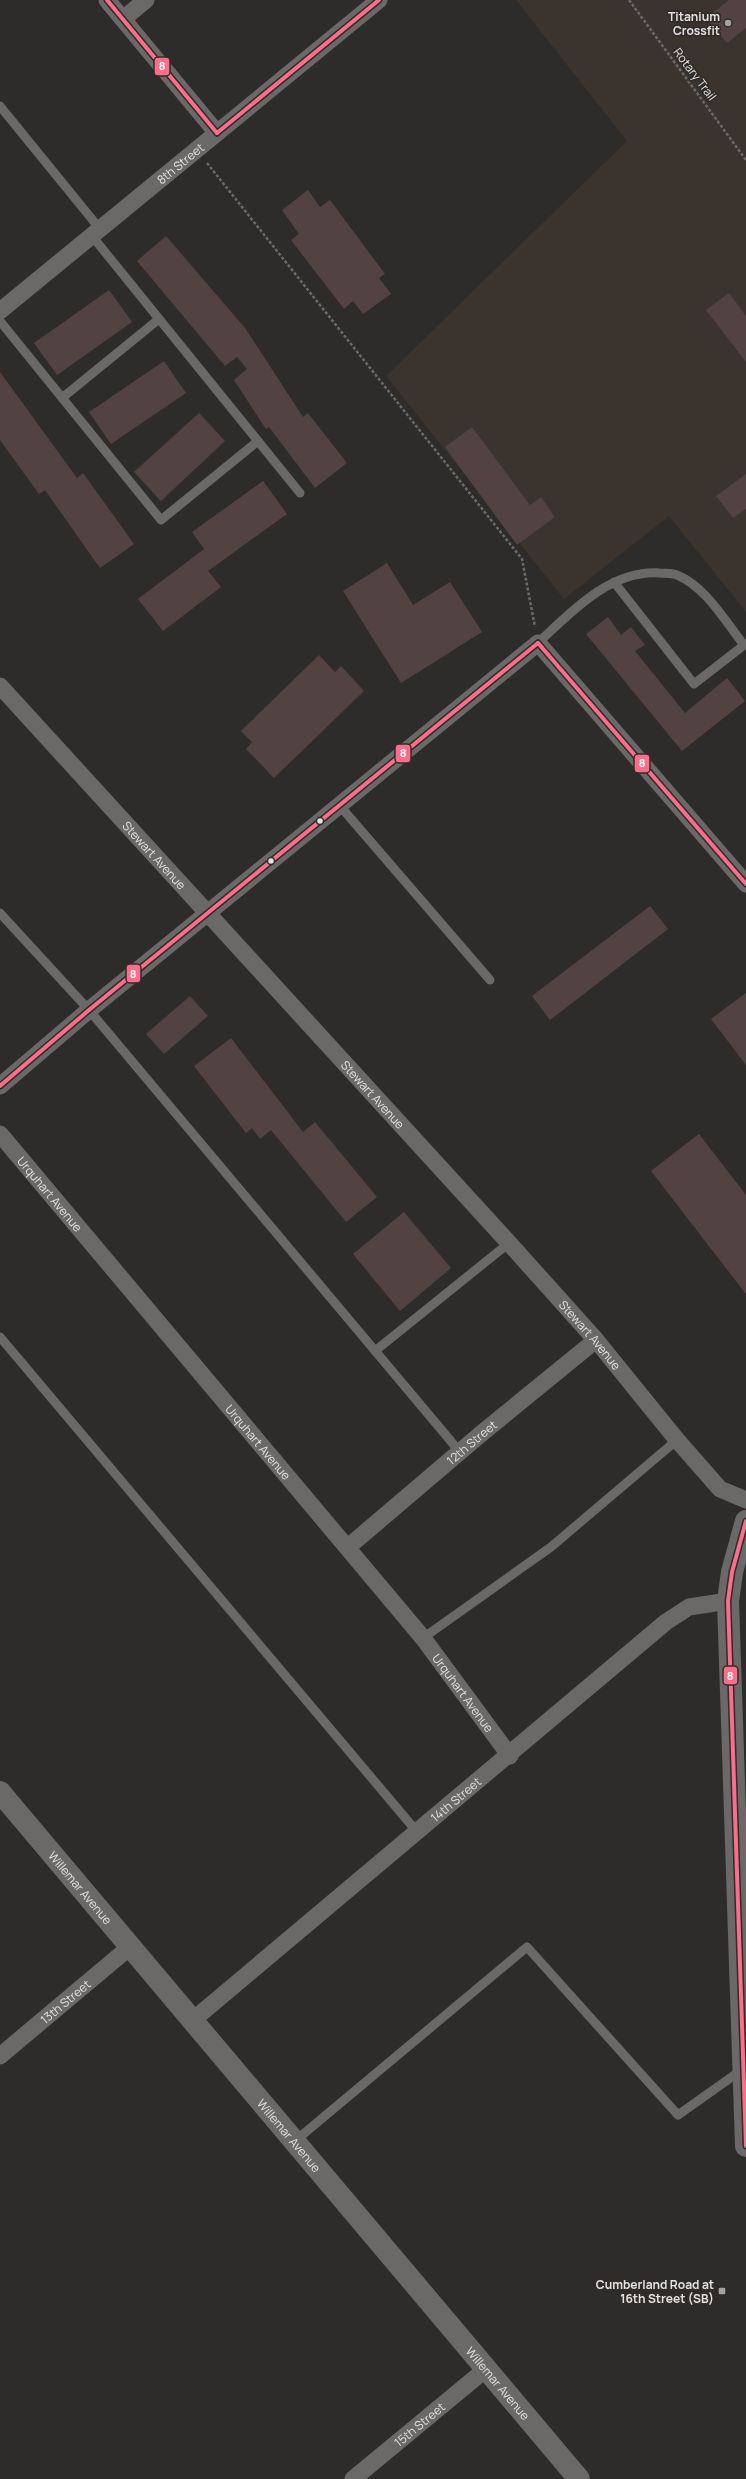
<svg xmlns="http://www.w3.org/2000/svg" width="746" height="2479" viewBox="0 0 746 2479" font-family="Manrope,sans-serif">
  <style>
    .built { fill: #3b332e }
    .building { fill: #534242 }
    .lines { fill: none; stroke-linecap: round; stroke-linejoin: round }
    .path { stroke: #6b6a69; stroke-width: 2.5; stroke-dasharray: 3 2; stroke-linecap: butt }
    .service { stroke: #6a6968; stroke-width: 9 }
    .minor { stroke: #6a6968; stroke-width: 17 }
    .tertiary { stroke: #6a6968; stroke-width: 22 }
    .bus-1-casing { stroke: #2f2c2a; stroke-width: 7 }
    .bus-1 { stroke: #fb6d88; stroke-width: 4 }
    .poi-dot { fill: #a4a2a1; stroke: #2f2c2a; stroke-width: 1.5 }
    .bus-dot { fill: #e4e2e1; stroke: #2f2c2a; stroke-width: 1.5 }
    .labels { text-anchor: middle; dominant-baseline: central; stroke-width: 3.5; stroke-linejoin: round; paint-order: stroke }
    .poi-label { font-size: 12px; font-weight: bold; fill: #e4e2e1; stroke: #2f2c2a; text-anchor: end }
    .street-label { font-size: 12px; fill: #e4e2e1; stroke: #2f2c2a }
    .line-badge { stroke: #2f2c2a; stroke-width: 1.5 }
    .badge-label { font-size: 11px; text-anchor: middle; font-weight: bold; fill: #fff }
  </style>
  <rect width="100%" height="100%" fill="#2e2c2b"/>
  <!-- built -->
  <polygon class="built" points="516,0 746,0 746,612 669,516 564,599 386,376 627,141"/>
  <!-- building -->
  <g class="building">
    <polygon points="729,0 746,0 746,28 727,43 706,18"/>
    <polygon points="308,190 320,207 330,200 385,274 379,278 391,294 363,314 353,301 344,309 291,240 299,234 282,210"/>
    <polygon points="166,236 245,328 303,417 308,413 347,463 315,488 269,427 266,429 234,380 247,369 237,357 225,366 137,261"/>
    <polygon points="109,290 132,322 57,375 34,343"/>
    <polygon points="729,293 746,316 746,362 706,310"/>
    <polygon points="164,361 186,393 111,444 89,412"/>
    <polygon points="0,372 77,478 83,473 134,544 100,568 45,490 39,494 0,440"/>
    <polygon points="199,413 225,441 161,501 134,472"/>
    <polygon points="472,427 530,505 541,497 555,517 517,545 445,447"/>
    <polygon points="746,474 746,509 733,518 716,496"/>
    <polygon points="263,481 287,514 208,571 221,587 163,631 138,599 204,549 192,532"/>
    <polygon points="387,563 413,605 450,582 482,632 401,683 343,591"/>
    <polygon points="608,617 621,635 631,627 645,645 635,651 685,713 727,678 745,701 682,751 586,634"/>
    <polygon points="319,655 335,672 341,666 364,691 274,778 246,749 252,742 241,731"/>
    <polygon points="650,906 668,929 550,1020 532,996"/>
    <polygon points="746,993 746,1065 711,1019"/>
    <polygon points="190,996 208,1016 164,1054 146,1034"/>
    <polygon points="231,1038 303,1132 315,1122 377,1197 346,1222 271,1130 260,1139 252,1128 246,1133 194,1066"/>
    <polygon points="699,1134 746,1195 746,1294 651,1171"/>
    <polygon points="404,1212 451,1268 400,1311 353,1254"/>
  </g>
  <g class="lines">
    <!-- path -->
    <g class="path">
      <polyline points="629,0 746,160"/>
      <polyline points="207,163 522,559 535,627"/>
    </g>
    <!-- service -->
    <g class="service">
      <polyline points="0,106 100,229"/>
      <polyline points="92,236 300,493"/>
      <polyline points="0,321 161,520 258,441"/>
      <polyline points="62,398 159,319"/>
      <path d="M538 643C571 612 610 570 659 573 664 573 672 573 677 575 706 587 725 621 744 645L694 684 614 582"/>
      <polyline points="340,806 490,980"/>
      <polyline points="0,913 89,1010 460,1452"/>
      <polyline points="0,1337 418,1833"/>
      <polyline points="375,1351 509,1243"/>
      <polyline points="423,1638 551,1547 677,1440"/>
      <polyline points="295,2141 527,1947 678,2115 743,2069"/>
    </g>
    <!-- minor -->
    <g class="minor">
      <polyline points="107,0 217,133"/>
      <polyline points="123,19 146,0"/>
      <path id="s1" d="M0 311 379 0"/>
      <path id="s2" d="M0 686 509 1243 596 1340 677 1440 720 1489 746 1500"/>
      <polyline points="0,1086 89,1010 538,643 746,884"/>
      <path id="s3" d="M0 1134 423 1638 510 1756"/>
      <path id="s4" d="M348 1547 482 1433 596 1340"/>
      <path id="s5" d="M193 2020 666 1622 689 1607 728 1601"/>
      <path id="s6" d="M0 2056 131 1946"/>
      <path id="s7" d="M353 2479 486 2369"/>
    </g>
    <!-- tertiary -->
    <g class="tertiary">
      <polyline points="746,1521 732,1572 728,1601 746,2146"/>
      <path id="s8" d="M0 1792 579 2479"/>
    </g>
    <defs>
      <g id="bus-1">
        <polyline points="107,0 217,133"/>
        <polyline points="217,133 379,0"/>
        <polyline points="538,643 746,884"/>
        <polyline points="0,1086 89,1010 538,643"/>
        <polyline points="746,1521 732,1572 728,1601 746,2146"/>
      </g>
    </defs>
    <!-- bus-1 casing -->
    <use href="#bus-1" class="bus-1-casing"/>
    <!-- bus-1 -->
    <use href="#bus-1" class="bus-1"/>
  </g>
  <!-- markers -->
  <g class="poi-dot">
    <circle cx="728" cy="23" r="4"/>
    <rect x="718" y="2287" width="8" height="8" rx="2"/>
  </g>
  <g class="bus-dot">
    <circle cx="320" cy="821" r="3.5"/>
    <circle cx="271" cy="861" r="3.5"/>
  </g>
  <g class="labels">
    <!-- poi labels -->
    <g class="poi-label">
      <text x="720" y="16">Titanium<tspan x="720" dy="14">Crossfit</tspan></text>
      <text x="714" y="2284">Cumberland Road at<tspan x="714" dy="14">16th Street (SB)</tspan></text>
    </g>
    <!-- street labels -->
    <g class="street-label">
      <text transform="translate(695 74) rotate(53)">Rotary Trail</text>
      <text stroke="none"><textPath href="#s1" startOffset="233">8th Street</textPath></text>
      <text stroke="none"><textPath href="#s2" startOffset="229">Stewart Avenue</textPath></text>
      <text stroke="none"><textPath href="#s2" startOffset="553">Stewart Avenue</textPath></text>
      <text stroke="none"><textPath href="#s3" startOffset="78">Urquhart Avenue</textPath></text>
      <text stroke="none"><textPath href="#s2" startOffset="877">Stewart Avenue</textPath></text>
      <text stroke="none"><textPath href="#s3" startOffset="402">Urquhart Avenue</textPath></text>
      <text stroke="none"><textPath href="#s4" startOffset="162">12th Street</textPath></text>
      <text stroke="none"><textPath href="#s3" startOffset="726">Urquhart Avenue</textPath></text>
      <text stroke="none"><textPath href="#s5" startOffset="343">14th Street</textPath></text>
      <text stroke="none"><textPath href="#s8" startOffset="125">Willemar Avenue</textPath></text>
      <text stroke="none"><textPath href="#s6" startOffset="85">13th Street</textPath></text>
      <text stroke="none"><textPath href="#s8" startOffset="449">Willemar Avenue</textPath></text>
      <text stroke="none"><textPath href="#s8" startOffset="773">Willemar Avenue</textPath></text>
      <text stroke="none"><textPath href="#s7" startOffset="86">15th Street</textPath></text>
    </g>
  </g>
  <g class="line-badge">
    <rect x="154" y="57" width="16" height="19" rx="4" fill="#fb6d88"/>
    <rect x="395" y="744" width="16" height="19" rx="4" fill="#fb6d88"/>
    <rect x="634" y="754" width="16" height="19" rx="4" fill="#fb6d88"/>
    <rect x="126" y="964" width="15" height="19" rx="4" fill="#fb6d88"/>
    <rect x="723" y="1666" width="15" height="19" rx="4" fill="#fb6d88"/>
  </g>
  <g class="badge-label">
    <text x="162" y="70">8</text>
    <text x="403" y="757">8</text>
    <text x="642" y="767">8</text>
    <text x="133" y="978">8</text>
    <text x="730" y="1680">8</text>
  </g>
</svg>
